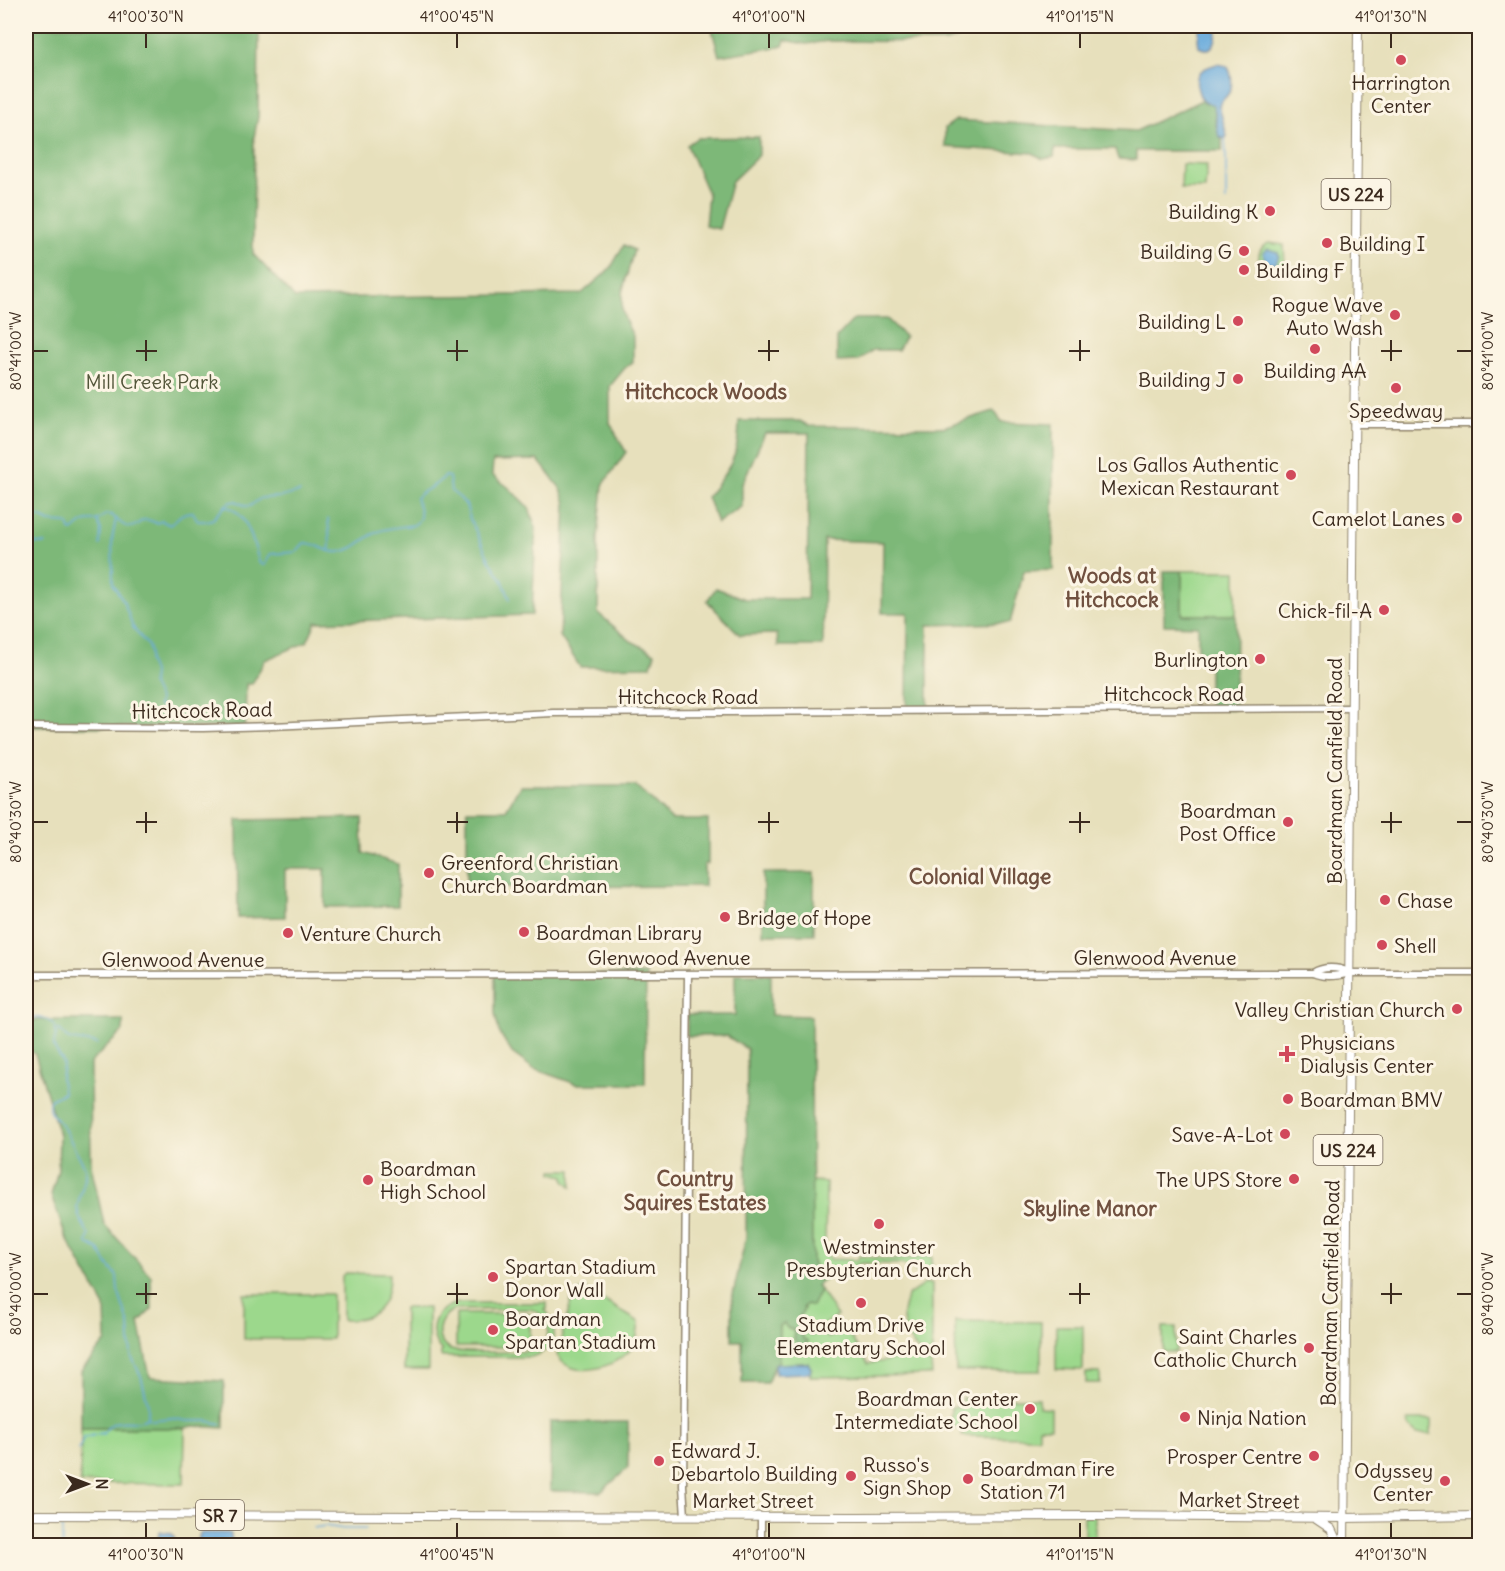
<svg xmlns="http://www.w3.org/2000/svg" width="1505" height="1571" viewBox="0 0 1505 1571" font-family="Delius,sans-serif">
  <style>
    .green { fill: #9cd88c; stroke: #6c8155; stroke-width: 1.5; fill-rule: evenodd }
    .forest { fill: #7db878; stroke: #5c714b; stroke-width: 1.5 }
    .water { fill: #69abdd; stroke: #526a7e; stroke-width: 1.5 }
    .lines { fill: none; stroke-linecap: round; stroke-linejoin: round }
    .stream { stroke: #69abdd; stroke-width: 1.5 }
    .minor-casing { stroke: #91856d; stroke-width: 9 }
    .major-casing { stroke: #91856d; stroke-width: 10 }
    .minor { stroke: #fff; stroke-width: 6 }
    .major { stroke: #fff; stroke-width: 8 }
    .ticks { fill: none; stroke: #3b2a1e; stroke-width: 2 }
    .poi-dot { fill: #d1495b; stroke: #fcf5e5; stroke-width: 2 }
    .labels { text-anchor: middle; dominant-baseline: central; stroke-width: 6; stroke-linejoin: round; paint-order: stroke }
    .shield { fill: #fcf5e5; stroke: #75675a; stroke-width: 1.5 }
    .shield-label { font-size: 18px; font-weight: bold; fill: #3b2a1e }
    .poi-label { font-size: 20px; fill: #3b2a1e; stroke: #fcf5e5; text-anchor: end }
    .park-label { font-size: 20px; fill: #53563a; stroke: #fcf5e5 }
    .street-label { font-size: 20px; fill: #3b2a1e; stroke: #fcf5e5 }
    .neighbourhood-label { font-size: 21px; font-weight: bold; fill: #70503f; stroke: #fcf5e5 }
    .neatline { fill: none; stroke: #3b2a1e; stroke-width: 2 }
    .ticks-label { font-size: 15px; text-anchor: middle; fill: #3b2a1e }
  </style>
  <rect width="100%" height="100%" fill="#fcf5e5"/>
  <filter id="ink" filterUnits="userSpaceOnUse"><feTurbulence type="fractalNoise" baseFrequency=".0167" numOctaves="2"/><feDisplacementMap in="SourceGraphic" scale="12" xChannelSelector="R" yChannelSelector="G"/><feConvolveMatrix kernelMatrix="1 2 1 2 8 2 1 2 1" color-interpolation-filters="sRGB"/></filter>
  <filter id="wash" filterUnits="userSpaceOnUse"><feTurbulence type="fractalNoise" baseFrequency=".008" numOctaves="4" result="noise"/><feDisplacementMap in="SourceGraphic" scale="24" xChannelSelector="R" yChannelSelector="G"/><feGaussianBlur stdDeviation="1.35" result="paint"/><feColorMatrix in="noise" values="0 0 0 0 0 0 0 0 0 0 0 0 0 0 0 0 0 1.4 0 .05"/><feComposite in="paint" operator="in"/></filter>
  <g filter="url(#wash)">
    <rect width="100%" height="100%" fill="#e7e0bc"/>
    <!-- green -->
    <g class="green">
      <polygon points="1182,164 1207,165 1205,189 1181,189"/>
      <path d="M1269 243 1284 245 1285 268 1283 270 1263 269C1256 260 1258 246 1269 243Z"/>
      <rect x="1182" y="571" width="54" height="44"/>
      <path d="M553 1170H572V1187L565 1180V1176C560 1175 557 1175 553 1173Z"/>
      <polygon points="811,1181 826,1182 825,1255 829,1256 829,1259 858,1260 859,1256 895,1260 895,1259 916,1258 928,1255 932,1257 932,1271 920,1275 913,1268 902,1264 861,1263 848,1269 846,1266 819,1284 820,1275 812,1263"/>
      <path d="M345 1273 389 1274C389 1307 375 1321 342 1320V1276Z"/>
      <path d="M926 1283 932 1284V1352L926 1356C913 1351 902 1328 903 1315 903 1309 906 1302 907 1296Z"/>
      <path d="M585 1289 639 1322C638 1332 637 1341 631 1349 615 1368 571 1381 557 1355L573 1294Z"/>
      <polygon points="820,1290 837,1316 821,1327 828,1338 845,1328 868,1364 907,1357 931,1363 932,1375 814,1377 810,1376 811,1368 808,1363 777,1364 779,1360 779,1326 784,1323 794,1330 795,1333 794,1338 796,1342 803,1339 802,1333 803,1331 812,1335 807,1324 799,1318 804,1309 803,1307 807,1304 812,1305"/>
      <rect x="244" y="1294" width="88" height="45"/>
      <path d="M460 1303H547V1309L545 1310C561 1327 555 1351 531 1357H442L441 1356V1352L442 1351C424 1332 434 1306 460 1303ZM530 1309C540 1312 547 1318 548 1328 549 1338 543 1347 534 1350 526 1353 459 1353 451 1350 432 1341 437 1318 453 1310Z"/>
      <rect x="404" y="1308" width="24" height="62"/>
      <rect x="456" y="1314" width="74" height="33"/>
      <polygon points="955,1321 1041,1322 1041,1371 956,1371"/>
      <polygon points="1056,1326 1083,1326 1083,1370 1056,1369"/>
      <rect x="1163" y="1327" width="13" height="25"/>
      <rect x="1086" y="1373" width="14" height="10"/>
      <polygon points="962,1398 1039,1398 1039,1407 1051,1408 1051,1427 1039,1427 1039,1437 962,1436 962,1427 950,1427 951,1407 962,1407"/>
      <polygon points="1408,1420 1431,1420 1431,1434 1417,1434 1409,1427"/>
      <polygon points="81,1428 185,1428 184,1484 80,1483"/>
      <polygon points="1084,1516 1095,1516 1095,1545 1084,1546"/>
    </g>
    <!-- forest -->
    <g class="forest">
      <polygon points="26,26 259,26 258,117 254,137 253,254 295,298 581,294 610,269 624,245 634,250 622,293 622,309 625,320 633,336 633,362 625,368 610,386 610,423 626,452 603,485 598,538 598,613 631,641 655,653 651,666 580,667 560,636 566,503 561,489 538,460 493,461 492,475 508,487 529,508 536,528 532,615 316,622 307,642 265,660 252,684 246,684 245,727 26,727"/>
      <polygon points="711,26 1027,26 1000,26 945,42 829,41 806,44 785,40 783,46 719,56"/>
      <path d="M1202 100 1205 103 1214 104C1216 116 1214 129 1222 138V151H1136V160L1118 159 1115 149H1055L1054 157 1043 159 1033 153 945 147V128L956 120 1136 131Z"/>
      <polygon points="759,137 759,155 732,181 719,229 705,226 708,194 687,145 697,138"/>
      <polygon points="854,319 887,319 905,337 898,350 873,350 858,361 837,362 837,337"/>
      <path d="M994 411 1002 422 1053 424V570L1024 571 1010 623 928 625V711H907L908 613H882L883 542 824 540 823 646H778L777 634 740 635 707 601 716 588 745 599H807L809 433H765L742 484V506L717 523 707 497C729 469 739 458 739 421H800L809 426 943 427Z"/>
      <polygon points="1164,571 1182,571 1182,615 1236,615 1235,709 1209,709 1209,660 1198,660 1198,626 1164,625"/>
      <polygon points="520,786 636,786 672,820 708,820 708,864 704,864 704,886 467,887 467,810 506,810"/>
      <polygon points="362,818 363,853 398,864 398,906 325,907 325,869 285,869 285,917 238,918 237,820"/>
      <rect x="763" y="873" width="51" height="61"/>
      <polygon points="646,974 645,1084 576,1084 534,1069 512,1053 499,1032 495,1013 495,975"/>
      <polygon points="735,974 771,974 771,1015 811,1016 812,1263 820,1275 819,1284 817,1286 820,1290 812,1306 807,1304 803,1307 804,1309 799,1318 807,1324 814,1325 817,1330 812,1335 803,1331 802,1333 803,1339 807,1340 807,1343 805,1346 798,1346 794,1338 795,1333 794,1330 787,1328 784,1323 779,1326 779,1360 777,1364 775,1365 767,1383 742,1383 742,1341 732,1341 732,1299 746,1237 747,1049 727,1036 687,1036 687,1015 735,1015"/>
      <polygon points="26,1020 123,1020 123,1031 90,1063 91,1165 104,1224 151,1276 152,1309 139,1322 150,1377 224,1381 224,1428 193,1426 185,1428 81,1428 81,1371 106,1341 105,1307 66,1237 51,1195 58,1170 59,1135 35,1054 26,1048"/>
      <polygon points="550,1422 628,1422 628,1468 601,1492 550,1491"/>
    </g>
    <!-- water -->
    <g class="water">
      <path d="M1200 26H1216L1217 27C1217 39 1214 55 1199 47L1198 39Z"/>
      <path d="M1217 64 1227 66C1232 73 1234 87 1228 94 1225 99 1221 100 1219 106L1227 136 1225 139 1219 137 1218 133 1214 105C1211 104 1208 104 1205 102 1201 100 1199 94 1198 90 1192 73 1203 68 1217 64Z"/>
      <polygon points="1268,249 1278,252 1279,256 1276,264 1266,263 1263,253 1266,250"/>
      <polygon points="808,1363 811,1368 810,1373 775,1374 775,1364"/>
      <polygon points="159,1531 171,1533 174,1537 175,1545 157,1545"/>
      <polygon points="200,1533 229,1533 231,1534 232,1545 197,1545"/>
    </g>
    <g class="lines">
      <!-- stream -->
      <g class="stream">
        <polyline points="1225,139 1226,155 1226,201"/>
        <path d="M225 506C249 512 253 544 260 564L265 565 270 554 296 552 304 543C317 542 326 554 340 552 355 550 364 538 377 532 388 527 402 527 414 525 425 517 419 508 416 498 421 491 427 491 433 486 438 483 441 479 446 476L449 477 451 491 460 498 466 505 470 519 490 561 502 579 510 599"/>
        <path d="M26 517H40L50 522 66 523 68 524 70 530 72 531C76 529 79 524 84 522 88 520 93 522 98 520 104 516 108 511 114 517 119 521 123 527 130 527 142 527 137 514 156 523L162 521 170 525C178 518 182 511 193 512L198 521H206L213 519 227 504 231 502 236 501 246 506H250L261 498 281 497 300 492"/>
        <polyline points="116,519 112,539 113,584 123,600 133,627 148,646 150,653 149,662 153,672 152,685 159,699 158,706 163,708 167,715"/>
        <polyline points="328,519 330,544 329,551"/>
        <polyline points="97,520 101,530 100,545"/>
        <polyline points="26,543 46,544"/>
        <path d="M26 1017C36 1017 57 1018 56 1033 56 1038 53 1042 54 1047 56 1053 59 1055 62 1060 65 1066 61 1072 61 1079 61 1084 63 1087 63 1093L50 1100 49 1103V1109L51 1113 62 1125 85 1167V1178L77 1207 79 1217 89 1235 87 1242 88 1244 99 1250 108 1265 117 1276 118 1291 129 1324 131 1356 141 1376 148 1404V1418"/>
        <path d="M58 1030H60C63 1033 64 1036 67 1038 72 1042 89 1041 97 1044"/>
        <polyline points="148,1418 151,1420 171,1418 187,1421 208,1421 222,1424"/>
        <path d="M78 1450 84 1438 102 1433 103 1434C116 1412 130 1428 147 1418"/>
        <polyline points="26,1453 27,1506"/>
        <polyline points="314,1528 325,1526 344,1529 366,1529"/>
        <polyline points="62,1546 62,1526"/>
      </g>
    </g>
  </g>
  <g filter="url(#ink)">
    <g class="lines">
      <defs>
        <g id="minor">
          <polyline points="1354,424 1480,424"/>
          <polyline points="26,727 203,728 272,726 553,713 1351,708"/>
          <path d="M1313 973C1323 966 1338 967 1349 972"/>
          <path d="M26 975 1313 973C1324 978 1338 976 1349 973H1480"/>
          <polyline points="685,1516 683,1486 688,974"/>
          <polyline points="761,1546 761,1516"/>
        </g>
        <g id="major">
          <polyline points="26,1515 856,1517 1095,1516 1344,1518 1480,1516"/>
          <polyline points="1316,1519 1331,1529 1339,1546"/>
          <polyline points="1344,1546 1358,26"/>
        </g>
      </defs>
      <!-- minor casing -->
      <use href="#minor" class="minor-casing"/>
      <!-- major casing -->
      <use href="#major" class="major-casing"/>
      <!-- minor -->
      <use href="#minor" class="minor"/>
      <!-- major -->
      <use href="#major" class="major"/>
    </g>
  </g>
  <!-- ticks -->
  <path class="ticks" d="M146 33V48M457 33V48M769 33V48M1080 33V48M1391 33V48M146 340V361M457 340V361M769 340V361M1080 340V361M1391 340V361M33 351H48M136 351H157M447 351H468M758 351H779M1069 351H1090M1381 351H1402M1457 351H1472M146 812V833M457 812V833M769 812V833M1080 812V833M1391 812V833M33 822H48M136 822H157M447 822H468M758 822H779M1069 822H1090M1381 822H1402M1457 822H1472M146 1283V1304M457 1283V1304M769 1283V1304M1080 1283V1304M1391 1283V1304M33 1294H48M136 1294H157M447 1294H468M758 1294H779M1069 1294H1090M1381 1294H1402M1457 1294H1472M146 1523V1538M457 1523V1538M769 1523V1538M1080 1523V1538M1391 1523V1538"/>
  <!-- markers -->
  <g class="poi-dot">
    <circle cx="1401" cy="60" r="6"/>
    <circle cx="1270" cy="211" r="6"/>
    <circle cx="1327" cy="243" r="6"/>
    <circle cx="1244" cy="251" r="6"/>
    <circle cx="1244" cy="270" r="6"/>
    <circle cx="1395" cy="315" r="6"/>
    <circle cx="1238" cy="321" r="6"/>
    <circle cx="1315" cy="349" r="6"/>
    <circle cx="1238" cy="379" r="6"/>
    <circle cx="1396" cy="388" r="6"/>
    <circle cx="1291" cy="475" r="6"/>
    <circle cx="1457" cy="518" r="6"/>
    <circle cx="1384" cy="610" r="6"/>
    <circle cx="1260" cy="659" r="6"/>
    <circle cx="1288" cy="822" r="6"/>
    <circle cx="429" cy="873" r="6"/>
    <circle cx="1385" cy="900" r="6"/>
    <circle cx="725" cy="917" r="6"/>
    <circle cx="524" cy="932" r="6"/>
    <circle cx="288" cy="933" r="6"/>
    <circle cx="1382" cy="945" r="6"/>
    <circle cx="1457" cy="1009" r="6"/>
    <path d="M1284 1045h6v6h6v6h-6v6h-6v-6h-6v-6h6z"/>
    <circle cx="1288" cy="1099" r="6"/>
    <circle cx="1285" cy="1134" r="6"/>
    <circle cx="1294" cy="1179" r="6"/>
    <circle cx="368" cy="1180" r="6"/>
    <circle cx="879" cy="1224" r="6"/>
    <circle cx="493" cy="1277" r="6"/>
    <circle cx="861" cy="1303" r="6"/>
    <circle cx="493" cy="1330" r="6"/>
    <circle cx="1309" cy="1348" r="6"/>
    <circle cx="1030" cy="1409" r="6"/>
    <circle cx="1185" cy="1417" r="6"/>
    <circle cx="1314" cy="1456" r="6"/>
    <circle cx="659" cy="1461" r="6"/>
    <circle cx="851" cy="1476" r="6"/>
    <circle cx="968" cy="1479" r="6"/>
    <circle cx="1445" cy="1481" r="6"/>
  </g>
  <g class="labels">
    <!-- shield labels -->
    <g class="shield">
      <rect x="1321.5" y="179" width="69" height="30" rx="4.5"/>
      <rect x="1313.5" y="1135" width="69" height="30" rx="4.5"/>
      <rect x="196" y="1500" width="48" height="30" rx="4.5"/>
    </g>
    <g class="shield-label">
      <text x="1356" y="194">US 224</text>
      <text x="1348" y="1150">US 224</text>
      <text x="220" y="1515">SR 7</text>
    </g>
    <!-- poi labels -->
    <g class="poi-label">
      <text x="1401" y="82" text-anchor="middle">Harrington<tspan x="1401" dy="23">Center</tspan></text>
      <text x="1258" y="211">Building K</text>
      <text x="1339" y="243" text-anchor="start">Building I</text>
      <text x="1232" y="251">Building G</text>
      <text x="1256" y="270" text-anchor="start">Building F</text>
      <text x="1383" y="304">Rogue Wave<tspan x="1383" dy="23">Auto Wash</tspan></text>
      <text x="1226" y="321">Building L</text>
      <text x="1315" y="370" text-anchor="middle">Building AA</text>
      <text x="1226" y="379">Building J</text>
      <text x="1396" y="410" text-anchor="middle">Speedway</text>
      <text x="1279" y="464">Los Gallos Authentic<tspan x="1279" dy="23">Mexican Restaurant</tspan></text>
      <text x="1445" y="518">Camelot Lanes</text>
      <text x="1372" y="610">Chick-fil-A</text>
      <text x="1248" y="659">Burlington</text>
      <text x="1276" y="810">Boardman<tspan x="1276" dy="23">Post Office</tspan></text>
      <text x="441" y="862" text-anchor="start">Greenford Christian<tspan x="441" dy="23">Church Boardman</tspan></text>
      <text x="1397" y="900" text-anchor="start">Chase</text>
      <text x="737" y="917" text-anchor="start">Bridge of Hope</text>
      <text x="536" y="932" text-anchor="start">Boardman Library</text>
      <text x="300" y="933" text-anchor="start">Venture Church</text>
      <text x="1394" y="945" text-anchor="start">Shell</text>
      <text x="1445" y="1009">Valley Christian Church</text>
      <text x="1300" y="1042" text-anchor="start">Physicians<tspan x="1300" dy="23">Dialysis Center</tspan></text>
      <text x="1300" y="1099" text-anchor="start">Boardman BMV</text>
      <text x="1273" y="1134">Save-A-Lot</text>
      <text x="380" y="1168" text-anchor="start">Boardman<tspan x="380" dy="23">High School</tspan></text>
      <text x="1282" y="1179">The UPS Store</text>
      <text x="879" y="1246" text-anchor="middle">Westminster<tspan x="879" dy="23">Presbyterian Church</tspan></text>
      <text x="505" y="1266" text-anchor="start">Spartan Stadium<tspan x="505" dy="23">Donor Wall</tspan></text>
      <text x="505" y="1318" text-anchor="start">Boardman<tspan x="505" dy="23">Spartan Stadium</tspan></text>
      <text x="861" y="1324" text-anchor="middle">Stadium Drive<tspan x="861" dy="23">Elementary School</tspan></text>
      <text x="1297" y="1336">Saint Charles<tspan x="1297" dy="23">Catholic Church</tspan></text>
      <text x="1018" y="1398">Boardman Center<tspan x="1018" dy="23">Intermediate School</tspan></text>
      <text x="1197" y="1417" text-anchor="start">Ninja Nation</text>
      <text x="671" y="1450" text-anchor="start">Edward J.<tspan x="671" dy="23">Debartolo Building</tspan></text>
      <text x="1302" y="1456">Prosper Centre</text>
      <text x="863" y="1464" text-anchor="start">Russo's<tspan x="863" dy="23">Sign Shop</tspan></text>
      <text x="980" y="1468" text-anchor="start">Boardman Fire<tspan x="980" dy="23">Station 71</tspan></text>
      <text x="1433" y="1470">Odyssey<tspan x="1433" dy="23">Center</tspan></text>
    </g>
    <!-- park labels -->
    <g class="park-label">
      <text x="152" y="381">Mill Creek Park</text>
    </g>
    <!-- street labels -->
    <g class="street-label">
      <text x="1174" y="693">Hitchcock Road</text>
      <text x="688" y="696">Hitchcock Road</text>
      <text transform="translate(202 710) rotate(-1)">Hitchcock Road</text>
      <text transform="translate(1334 771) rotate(-90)">Boardman Canfield Road</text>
      <text x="669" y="957">Glenwood Avenue</text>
      <text x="1155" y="957">Glenwood Avenue</text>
      <text x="183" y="959">Glenwood Avenue</text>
      <text transform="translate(1330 1293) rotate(-89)">Boardman Canfield Road</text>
      <text x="753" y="1500">Market Street</text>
      <text transform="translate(1239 1500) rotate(1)">Market Street</text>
    </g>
    <!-- neighbourhood labels -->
    <g class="neighbourhood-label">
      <text x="706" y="391">Hitchcock Woods</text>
      <text x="1112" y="575">Woods at<tspan x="1112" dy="24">Hitchcock</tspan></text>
      <text x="980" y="876">Colonial Village</text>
      <text x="695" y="1178">Country<tspan x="695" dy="24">Squires Estates</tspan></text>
      <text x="1090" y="1208">Skyline Manor</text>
    </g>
  </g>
  <!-- margin -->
  <rect width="1505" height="1571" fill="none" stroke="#fcf5e5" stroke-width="66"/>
  <!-- north arrow -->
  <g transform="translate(87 1484) rotate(90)" stroke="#fcf5e5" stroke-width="4.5" paint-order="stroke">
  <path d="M0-4.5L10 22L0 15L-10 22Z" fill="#3b2a1e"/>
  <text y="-9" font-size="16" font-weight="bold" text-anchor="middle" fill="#3b2a1e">N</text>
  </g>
  <rect x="33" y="33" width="1439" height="1505" class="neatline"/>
  <g class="ticks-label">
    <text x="146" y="22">41°00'30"N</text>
    <text x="457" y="22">41°00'45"N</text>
    <text x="769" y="22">41°01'00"N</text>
    <text x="1080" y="22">41°01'15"N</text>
    <text x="1391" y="22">41°01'30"N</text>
    <text transform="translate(1488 351) rotate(-90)" y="5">80°41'00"W</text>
    <text transform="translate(16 351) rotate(-90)" y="5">80°41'00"W</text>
    <text transform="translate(1488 822) rotate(-90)" y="5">80°40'30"W</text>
    <text transform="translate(16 822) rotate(-90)" y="5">80°40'30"W</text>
    <text transform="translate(1488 1294) rotate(-90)" y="5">80°40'00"W</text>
    <text transform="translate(16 1294) rotate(-90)" y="5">80°40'00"W</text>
    <text x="146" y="1560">41°00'30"N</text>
    <text x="457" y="1560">41°00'45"N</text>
    <text x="769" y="1560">41°01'00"N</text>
    <text x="1080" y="1560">41°01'15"N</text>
    <text x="1391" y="1560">41°01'30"N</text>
  </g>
</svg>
